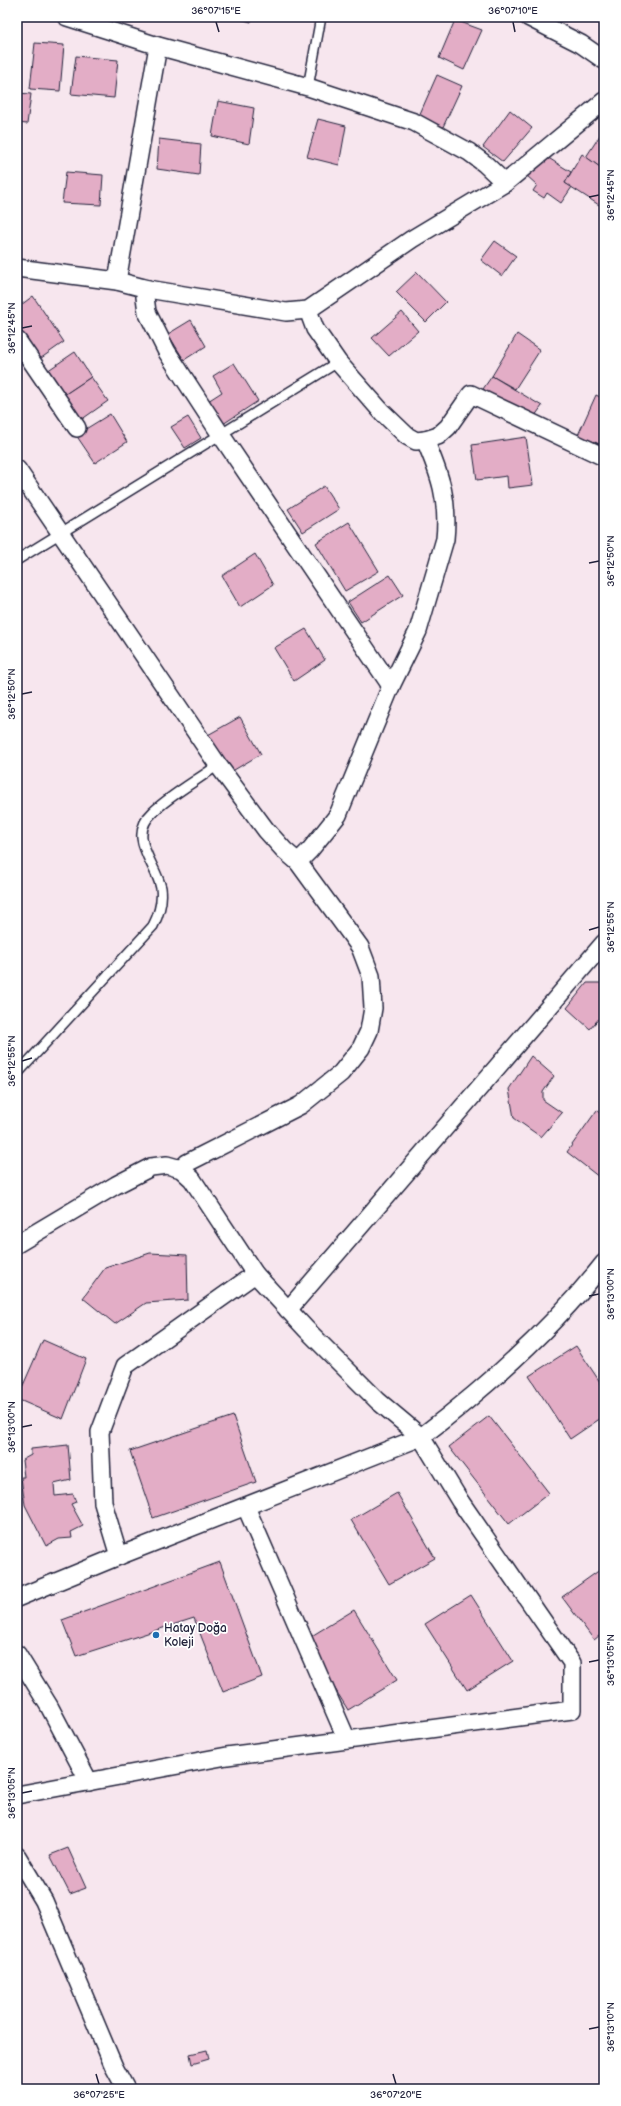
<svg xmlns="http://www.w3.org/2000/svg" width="621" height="2106" viewBox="0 0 621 2106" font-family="'Balsamiq Sans',sans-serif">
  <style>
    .building { fill: #e3adc6; stroke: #22223b }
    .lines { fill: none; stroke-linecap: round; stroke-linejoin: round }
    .service-casing { stroke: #22223b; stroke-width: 12 }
    .minor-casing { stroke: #22223b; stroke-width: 20 }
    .service { stroke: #fff; stroke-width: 9 }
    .minor { stroke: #fff; stroke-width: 17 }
    .ticks { fill: none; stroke: #22223b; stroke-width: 1.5 }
    .poi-dot { fill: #1f6fb2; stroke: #fff; stroke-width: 1.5 }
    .labels { text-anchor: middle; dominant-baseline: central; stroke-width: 3.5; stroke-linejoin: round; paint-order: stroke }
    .poi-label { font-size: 12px; fill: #22223b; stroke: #fff; text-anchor: start }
    .neatline { fill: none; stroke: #22223b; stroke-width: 1.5 }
    .ticks-label { font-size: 10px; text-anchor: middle; fill: #22223b }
  </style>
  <rect width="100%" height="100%" fill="#f7e6ee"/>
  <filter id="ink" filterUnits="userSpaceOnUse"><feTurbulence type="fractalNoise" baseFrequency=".025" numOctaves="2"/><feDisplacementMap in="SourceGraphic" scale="8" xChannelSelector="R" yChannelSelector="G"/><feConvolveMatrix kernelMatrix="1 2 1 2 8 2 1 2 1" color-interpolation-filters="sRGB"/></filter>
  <g filter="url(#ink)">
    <!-- building -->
    <g class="building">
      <polygon points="233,17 252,17 251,22"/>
      <polygon points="455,20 482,30 464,70 439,58"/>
      <polygon points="35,43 64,45 60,91 30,89"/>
      <polygon points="76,56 118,60 114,98 71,94"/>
      <polygon points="437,75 462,86 443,127 419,116"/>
      <polygon points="17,93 31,94 27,124 17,123"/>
      <polygon points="218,101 254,108 249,144 212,136"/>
      <polygon points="510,110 532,128 503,162 483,147"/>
      <polygon points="318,119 346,126 339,165 307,157"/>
      <polygon points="604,129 604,170 586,157"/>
      <polygon points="159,139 201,144 199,175 157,169"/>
      <polygon points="542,154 571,172 565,183 572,187 561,203 547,193 544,198 533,191 537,185 526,175"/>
      <polygon points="582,154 604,170 604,198 599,205 565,183"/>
      <polygon points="66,172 103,175 101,205 62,203"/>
      <polygon points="495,241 516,256 502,276 481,260"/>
      <polygon points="417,272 446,302 426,322 396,292"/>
      <polygon points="33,296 64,342 37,361 17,332 17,308"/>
      <polygon points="402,312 418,331 389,356 372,338"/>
      <polygon points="191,320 206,346 184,360 168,334"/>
      <polygon points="517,334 540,350 515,389 492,376"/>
      <polygon points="75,352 91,377 61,397 44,373"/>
      <polygon points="234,363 258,401 223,424 208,401 222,392 213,376"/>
      <polygon points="492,376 542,406 532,420 483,389"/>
      <polygon points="91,377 108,401 78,422 61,397"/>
      <polygon points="596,395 604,399 604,446 578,435"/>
      <polygon points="110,414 127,442 95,463 76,435"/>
      <polygon points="188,417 201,438 185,448 171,427"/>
      <polygon points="526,437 533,485 508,488 507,476 477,480 472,445"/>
      <polygon points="324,486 339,509 303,532 288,509"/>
      <polygon points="349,522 379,571 345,591 316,543"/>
      <polygon points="255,554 273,585 240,607 222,576"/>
      <polygon points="390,575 403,595 361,622 348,602"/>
      <polygon points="306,629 325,660 294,681 274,648"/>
      <polygon points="240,717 261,754 229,773 206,736"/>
      <polygon points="587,983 604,983 604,1015 601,1016 590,1029 567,1008"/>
      <polygon points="531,1056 554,1076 543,1092 543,1100 562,1113 541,1137 514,1118 509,1089"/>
      <polygon points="597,1110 604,1116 604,1181 567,1152"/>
      <polygon points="150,1253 187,1255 188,1300 146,1303 115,1324 83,1298 105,1268"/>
      <polygon points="43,1340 86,1359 63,1419 17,1399"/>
      <polygon points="576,1346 604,1388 604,1416 570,1439 529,1376"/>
      <polygon points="233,1416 256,1482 153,1518 130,1451"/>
      <polygon points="489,1416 549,1493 509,1524 449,1447"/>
      <polygon points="68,1445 71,1480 54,1484 55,1496 73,1494 76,1502 71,1504 83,1526 71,1532 72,1538 59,1539 46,1546 25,1505 21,1477 24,1477 22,1460 31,1455 31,1449"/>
      <polygon points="397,1493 435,1558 389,1584 351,1520"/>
      <polygon points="220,1562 262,1677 223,1692 194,1618 76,1656 62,1620"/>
      <polygon points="604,1567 604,1632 594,1640 562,1597"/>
      <polygon points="471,1595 513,1661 467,1690 425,1624"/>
      <polygon points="354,1610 397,1680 348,1710 305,1640"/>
      <polygon points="68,1848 86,1888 70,1894 50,1855"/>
      <polygon points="207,2050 209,2059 192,2064 190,2054"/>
    </g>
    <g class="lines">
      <defs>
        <g id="service">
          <polyline points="308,87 321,17"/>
          <polyline points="17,560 338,362"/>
          <path d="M17 1074 153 926C159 914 163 902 161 888 156 863 126 837 153 812 169 796 199 779 218 765"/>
        </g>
        <g id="minor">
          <polyline points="67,17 158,46 308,87 414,122 469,152 485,164 505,183"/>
          <polyline points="528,17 581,44 604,60"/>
          <polyline points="17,268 117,281 148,289 286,312 308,310 412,239 505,183 604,101"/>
          <polyline points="117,281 158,46"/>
          <polyline points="148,289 145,297 147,312 167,352 221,435 391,686"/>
          <polyline points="308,310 315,329 338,362 382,412 407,436 416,441 425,440 438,436 448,427 471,394 604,457"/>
          <polyline points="17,340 77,428"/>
          <polyline points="17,469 218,765 266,830 284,850 298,862 360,947 371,976 373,1008 369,1031 361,1048 341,1073 301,1105 187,1163 181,1169"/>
          <path d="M298 862 310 850 338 815 391 686 418 631 445 539C449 500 440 475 425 440"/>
          <polyline points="17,1244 116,1185 151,1167 167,1165 181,1169 192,1179 255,1274 306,1329 378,1401 421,1437 460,1501 572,1663 572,1710 227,1756 17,1795"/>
          <polyline points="288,1310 604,943"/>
          <polyline points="246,1507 347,1740"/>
          <polyline points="119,1556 103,1503 100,1432 125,1366 255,1274"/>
          <path d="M17 1598 119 1556 421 1437C488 1386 552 1329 604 1263"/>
          <polyline points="17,1654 49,1706 89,1782"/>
          <polyline points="17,1856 44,1901 114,2067 126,2089"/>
        </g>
      </defs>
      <!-- service casing -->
      <use href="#service" class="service-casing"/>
      <!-- minor casing -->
      <use href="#minor" class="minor-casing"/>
      <!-- service -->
      <use href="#service" class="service"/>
      <!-- minor -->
      <use href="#minor" class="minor"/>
    </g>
  </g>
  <!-- ticks -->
  <path class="ticks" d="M216 22 219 32M513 22 515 32M589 197 599 195M22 328 32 326M589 563 599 561M22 694 32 692M589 930 599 927M22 1061 32 1058M589 1296 599 1294M22 1427 32 1425M589 1662 599 1660M22 1793 32 1791M589 2029 599 2027M96 2074 99 2084M393 2074 396 2084"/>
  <!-- markers -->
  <circle class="poi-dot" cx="156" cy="1635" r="4"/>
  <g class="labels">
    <!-- poi labels -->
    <g class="poi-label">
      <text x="164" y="1628">Hatay Doğa<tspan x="164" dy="14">Koleji</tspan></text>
    </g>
  </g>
  <!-- margin -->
  <rect width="621" height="2106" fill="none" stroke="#fff" stroke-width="44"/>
  <rect x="22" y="22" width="577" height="2062" class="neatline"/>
  <g class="ticks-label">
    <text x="216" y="14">36°07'15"E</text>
    <text x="513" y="14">36°07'10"E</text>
    <text transform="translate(610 195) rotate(-90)" y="4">36°12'45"N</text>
    <text transform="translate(11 328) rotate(-90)" y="4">36°12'45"N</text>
    <text transform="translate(610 561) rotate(-90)" y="4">36°12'50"N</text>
    <text transform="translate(11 694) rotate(-90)" y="4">36°12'50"N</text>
    <text transform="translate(610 927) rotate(-90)" y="4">36°12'55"N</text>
    <text transform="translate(11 1061) rotate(-90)" y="4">36°12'55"N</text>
    <text transform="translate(610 1294) rotate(-90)" y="4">36°13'00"N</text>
    <text transform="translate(11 1427) rotate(-90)" y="4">36°13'00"N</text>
    <text transform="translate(610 1660) rotate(-90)" y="4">36°13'05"N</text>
    <text transform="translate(11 1793) rotate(-90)" y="4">36°13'05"N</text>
    <text transform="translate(610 2027) rotate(-90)" y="4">36°13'10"N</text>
    <text x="99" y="2098">36°07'25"E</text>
    <text x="396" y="2098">36°07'20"E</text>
  </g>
</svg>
